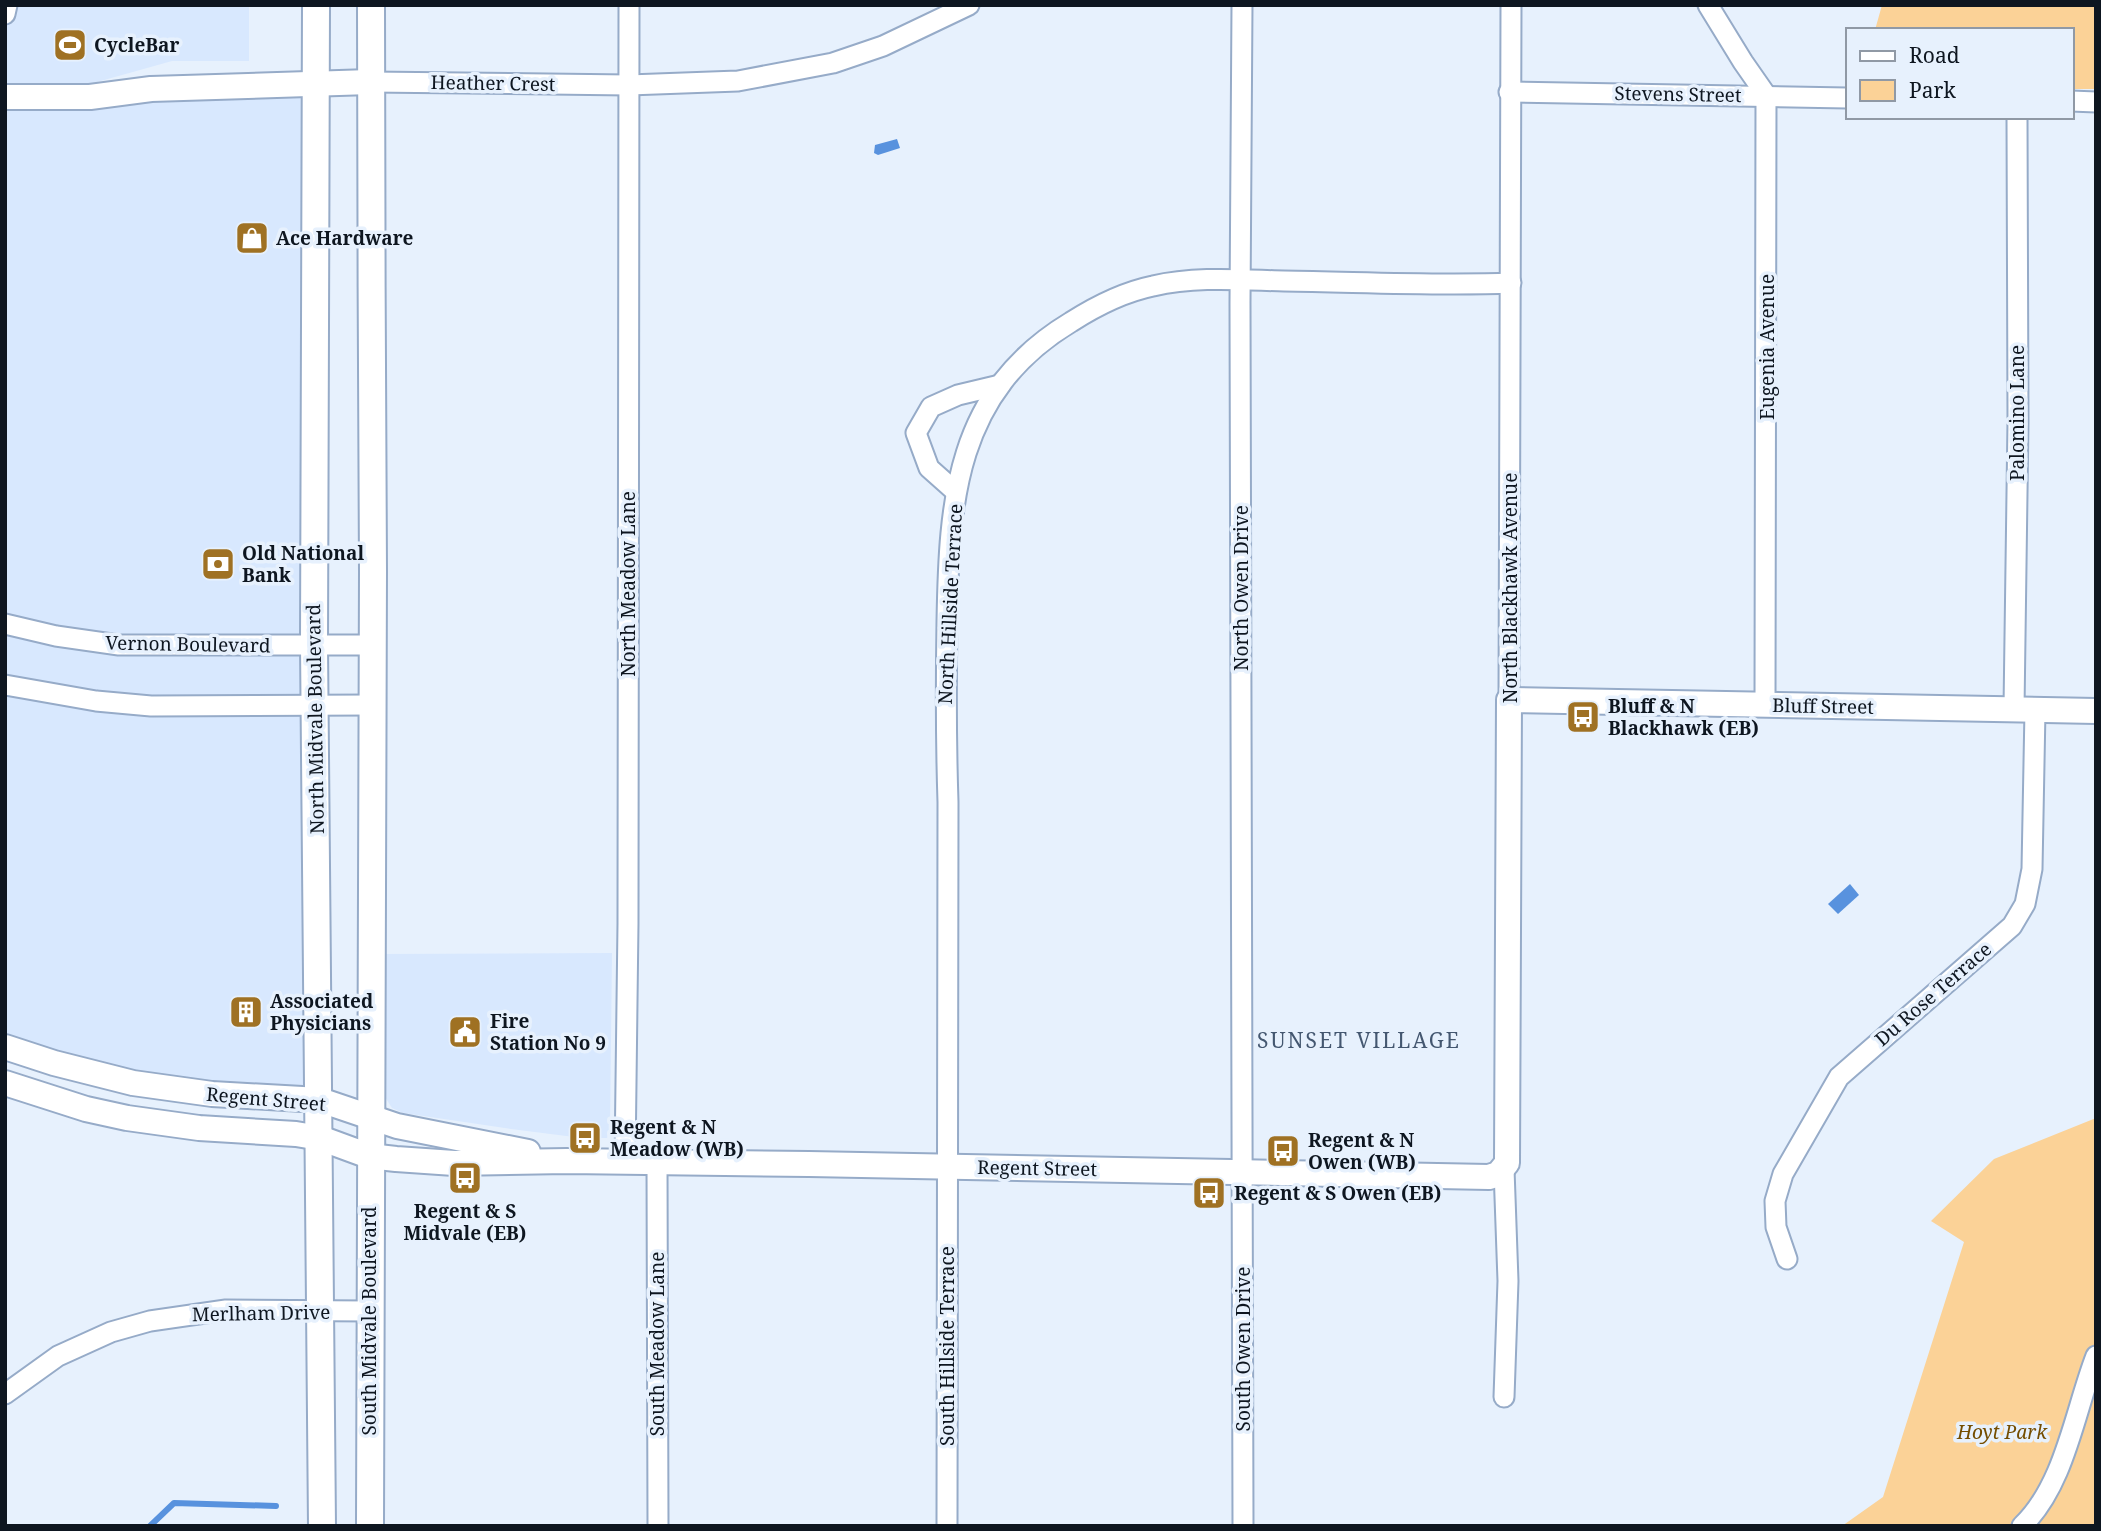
<svg xmlns="http://www.w3.org/2000/svg" width="2101" height="1531" viewBox="0 0 2101 1531" font-family="'Noto Serif',serif">
  <style>
    .built { fill: #d8e8fe }
    .green { fill: #fbd297 }
    .water { fill: #5892de }
    .lines { fill: none; stroke-linecap: round; stroke-linejoin: round }
    .stream { stroke: #5892de; stroke-width: 6 }
    .minor-casing { stroke: #96abc8; stroke-width: 23 }
    .tertiary-casing { stroke: #96abc8; stroke-width: 28 }
    .secondary-casing { stroke: #96abc8; stroke-width: 30 }
    .minor { stroke: #fff; stroke-width: 19 }
    .tertiary { stroke: #fff; stroke-width: 24 }
    .secondary { stroke: #fff; stroke-width: 26 }
    .labels { text-anchor: middle; dominant-baseline: central; stroke-width: 7; stroke-linejoin: round; paint-order: stroke }
    .poi-label { font-size: 19px; font-weight: bold; fill: #0e1620; stroke: #e7f1fd; text-anchor: start }
    .street-label { font-size: 19px; fill: #0e1620; stroke: #e7f1fd }
    .park-label { font-size: 19px; font-style: italic; fill: #744d00; stroke: #e7f1fd }
    .neighbourhood-label { font-size: 21px; letter-spacing: 2px; fill: #445770; stroke: #e7f1fd }
  </style>
  <rect width="100%" height="100%" fill="#e7f1fd"/>
  <!-- built -->
  <g class="built">
    <polygon points="5,5 249,5 249,61 172,61 90,84 64,86 5,84"/>
    <polygon points="315,85 320,1100 212,1094 5,1047 5,97"/>
    <polygon points="612,953 610,1127 607,1138 582,1138 511,1129 403,1113 392,1108 385,1097 382,1091 383,954"/>
  </g>
  <!-- green -->
  <g class="green">
    <polygon points="1882,5 2096,5 2096,89 2071,89 2071,30 1875,30"/>
    <polygon points="2096,1118 2096,1526 1842,1526 1883,1497 1964,1242 1931,1221 1994,1159"/>
  </g>
  <!-- water -->
  <g class="water">
    <polygon points="897,139 900,148 878,155 874,153 875,145"/>
    <polygon points="1850,884 1859,895 1838,914 1828,904"/>
  </g>
  <g class="lines">
    <!-- stream -->
    <polyline class="stream" points="150,1526 174,1503 276,1506"/>
    <defs>
      <g id="minor">
        <polyline points="1242,5 1240,303 1243,1526"/>
        <polyline points="1708,5 1743,62 1766,95 1765,705"/>
        <polyline points="5,14 7,5"/>
        <polyline points="370,82 629,85 738,81 833,63 883,46 969,5"/>
        <polyline points="1509,92 1847,98"/>
        <polyline points="2071,101 2096,102"/>
        <polyline points="956,492 929,468 916,433 931,407 958,395 1000,385"/>
        <polyline points="5,624 56,636 119,645 373,645"/>
        <polyline points="5,685 96,701 151,706 372,705"/>
        <polyline points="1509,700 1511,5"/>
        <polyline points="2014,709 2018,421 2017,117"/>
        <polyline points="625,1162 628,923 629,5"/>
        <polyline points="657,1162 658,1526"/>
        <polyline points="1504,1169 1508,1281 1504,1397"/>
        <polyline points="1787,1259 1776,1227 1775,1201 1783,1174 1839,1077 2012,926 2025,904 2032,869 2035,710"/>
        <polyline points="5,1394 58,1356 111,1332 150,1321 226,1310 369,1311"/>
        <path d="M947 1526 948 802C946 742 946 682 947 622 949 501 955 392 1071 322 1096 306 1124 292 1153 286 1196 276 1241 280 1284 281 1360 282 1436 286 1511 283"/>
        <path d="M2022 1526C2065 1485 2075 1410 2096 1356"/>
      </g>
      <g id="tertiary">
        <polyline points="5,97 90,97 151,89 370,82"/>
        <polyline points="5,1047 54,1063 133,1083 212,1094 320,1100 397,1126 528,1152"/>
        <polyline points="5,1083 86,1109 127,1118 199,1128 296,1134 320,1138 369,1156 396,1159 454,1163 567,1161 809,1164 1489,1177 1498,1174 1507,1163 1509,700 2096,711"/>
      </g>
      <g id="secondary">
        <polyline points="316,5 314,645 322,1526"/>
        <path d="M370 1526C369 1207 372 889 373 571 373 382 370 194 371 5"/>
      </g>
    </defs>
    <!-- minor casing -->
    <use href="#minor" class="minor-casing"/>
    <!-- tertiary casing -->
    <use href="#tertiary" class="tertiary-casing"/>
    <!-- secondary casing -->
    <use href="#secondary" class="secondary-casing"/>
    <!-- minor -->
    <use href="#minor" class="minor"/>
    <!-- tertiary -->
    <use href="#tertiary" class="tertiary"/>
    <!-- secondary -->
    <use href="#secondary" class="secondary"/>
  </g>
  <!-- icons -->
  <defs>
    <symbol id="stadium-square" viewBox="-11 -11 22 22"><rect x="-9" y="-9" width="18" height="18" rx="4" fill="#9f7123" stroke="#e7f1fd"/><path d="M0-5a6.5 5 0 1 0 0 10a6.5 5 0 1 0 0-10ZM-3.5-1.8h7v3.6h-7Z" fill="#fff"/></symbol>
    <symbol id="shop-square" viewBox="-11 -11 22 22"><rect x="-9" y="-9" width="18" height="18" rx="4" fill="#9f7123" stroke="#e7f1fd"/><path d="M-5-2.5h2.3a2.7 3.5 0 0 1 5.4 0H5L5.5 6h-11ZM-1.5-2.5h3a1.5 2.3 0 0 0-3 0Z" fill="#fff"/></symbol>
    <symbol id="bank-square" viewBox="-11 -11 22 22"><rect x="-9" y="-9" width="18" height="18" rx="4" fill="#9f7123" stroke="#e7f1fd"/><path d="M-6-4H6V4H-6ZM0-2.3a2.3 2.3 0 1 0 0 4.6a2.3 2.3 0 1 0 0-4.6Z" fill="#fff"/></symbol>
    <symbol id="bus-square" viewBox="-11 -11 22 22"><rect x="-9" y="-9" width="18" height="18" rx="4" fill="#9f7123" stroke="#e7f1fd"/><path d="M-5-6H5V4H4V6H2V4H-2V6H-4V4H-5ZM-3.5-4V0h7V-4ZM-3.5 1.2v1.5H-2V1.2ZM2 1.2v1.5H3.5V1.2Z" fill="#fff"/></symbol>
    <symbol id="building-square" viewBox="-11 -11 22 22"><rect x="-9" y="-9" width="18" height="18" rx="4" fill="#9f7123" stroke="#e7f1fd"/><path d="M-4-6H4V6H1V3H-1V6H-4ZM-2.5-4.3h1.7v1.8h-1.7ZM.8-4.3h1.7v1.8H.8ZM-2.5-1h1.7V.8h-1.7ZM.8-1h1.7V.8H.8Z" fill="#fff"/></symbol>
    <symbol id="civic-square" viewBox="-11 -11 22 22"><rect x="-9" y="-9" width="18" height="18" rx="4" fill="#9f7123" stroke="#e7f1fd"/><path d="M-.6-6.5H3V-4.5H.6V-3L4-1V1h2V6H-6V1h2V-1L-.6-3ZM-1.2 2.5V6h2.4V2.5Z" fill="#fff"/></symbol>
  </defs>
  <g fill-rule="evenodd">
    <use href="#stadium-square" x="51" y="26" width="38" height="38"/>
    <use href="#shop-square" x="233" y="219" width="38" height="38"/>
    <use href="#bank-square" x="199" y="545" width="38" height="38"/>
    <use href="#bus-square" x="1564" y="698" width="38" height="38"/>
    <use href="#building-square" x="227" y="993" width="38" height="38"/>
    <use href="#civic-square" x="446" y="1013" width="38" height="38"/>
    <use href="#bus-square" x="566" y="1119" width="38" height="38"/>
    <use href="#bus-square" x="1264" y="1132" width="38" height="38"/>
    <use href="#bus-square" x="446" y="1159" width="38" height="38"/>
    <use href="#bus-square" x="1190" y="1174" width="38" height="38"/>
  </g>
  <g class="labels">
    <!-- poi labels -->
    <g class="poi-label">
      <text x="94" y="45">CycleBar</text>
      <text x="276" y="238">Ace Hardware</text>
      <text x="242" y="553">Old National<tspan x="242" dy="22">Bank</tspan></text>
      <text x="1608" y="706">Bluff &amp; N<tspan x="1608" dy="22">Blackhawk (EB)</tspan></text>
      <text x="270" y="1001">Associated<tspan x="270" dy="22">Physicians</tspan></text>
      <text x="490" y="1021">Fire<tspan x="490" dy="22">Station No 9</tspan></text>
      <text x="610" y="1127">Regent &amp; N<tspan x="610" dy="22">Meadow (WB)</tspan></text>
      <text x="1308" y="1140">Regent &amp; N<tspan x="1308" dy="22">Owen (WB)</tspan></text>
      <text x="1234" y="1193">Regent &amp; S Owen (EB)</text>
      <text x="465" y="1211" text-anchor="middle">Regent &amp; S<tspan x="465" dy="22">Midvale (EB)</tspan></text>
    </g>
    <!-- street labels -->
    <g class="street-label">
      <text transform="translate(493 83) rotate(1)">Heather Crest</text>
      <text transform="translate(1678 94) rotate(1)">Stevens Street</text>
      <text transform="translate(1767 347) rotate(-90)">Eugenia Avenue</text>
      <text transform="translate(2017 413) rotate(-90)">Palomino Lane</text>
      <text transform="translate(628 584) rotate(-90)">North Meadow Lane</text>
      <text transform="translate(1241 588) rotate(-90)">North Owen Drive</text>
      <text transform="translate(1510 588) rotate(-90)">North Blackhawk Avenue</text>
      <text transform="translate(950 604) rotate(-87)">North Hillside Terrace</text>
      <text transform="translate(188 644) rotate(1)">Vernon Boulevard</text>
      <text transform="translate(1823 706) rotate(1)">Bluff Street</text>
      <text transform="translate(315 719) rotate(-91)">North Midvale Boulevard</text>
      <text transform="translate(1933 994) rotate(-41)">Du Rose Terrace</text>
      <text transform="translate(266 1099) rotate(5)">Regent Street</text>
      <text transform="translate(1037 1168) rotate(1)">Regent Street</text>
      <text transform="translate(261 1313) rotate(-1)">Merlham Drive</text>
      <text transform="translate(369 1321) rotate(-90)">South Midvale Boulevard</text>
      <text transform="translate(657 1344) rotate(-90)">South Meadow Lane</text>
      <text transform="translate(947 1346) rotate(-90)">South Hillside Terrace</text>
      <text transform="translate(1243 1349) rotate(-90)">South Owen Drive</text>
    </g>
    <!-- park labels -->
    <g class="park-label">
      <text x="2002" y="1432">Hoyt Park</text>
    </g>
    <!-- neighbourhood labels -->
    <g class="neighbourhood-label">
      <text x="1359" y="1040">SUNSET VILLAGE</text>
    </g>
  </g>
  <!-- border -->
  <rect width="2101" height="1531" fill="none" stroke="#0e1620" stroke-width="14"/>
  <!-- legend -->
  <rect x="1846" y="28" width="228" height="91" fill="#e7f1fd" stroke="#9099a5" stroke-width="2"/>
  <rect x="1860" y="51" width="35" height="10" fill="#ffffff" stroke="#9099a5" stroke-width="2"/>
  <text x="1909" y="63" font-size="21" fill="#0e1620">Road</text>
  <rect x="1860" y="80" width="35" height="21" fill="#fbd297" stroke="#9099a5" stroke-width="2"/>
  <text x="1909" y="98" font-size="21" fill="#0e1620">Park</text>
</svg>
